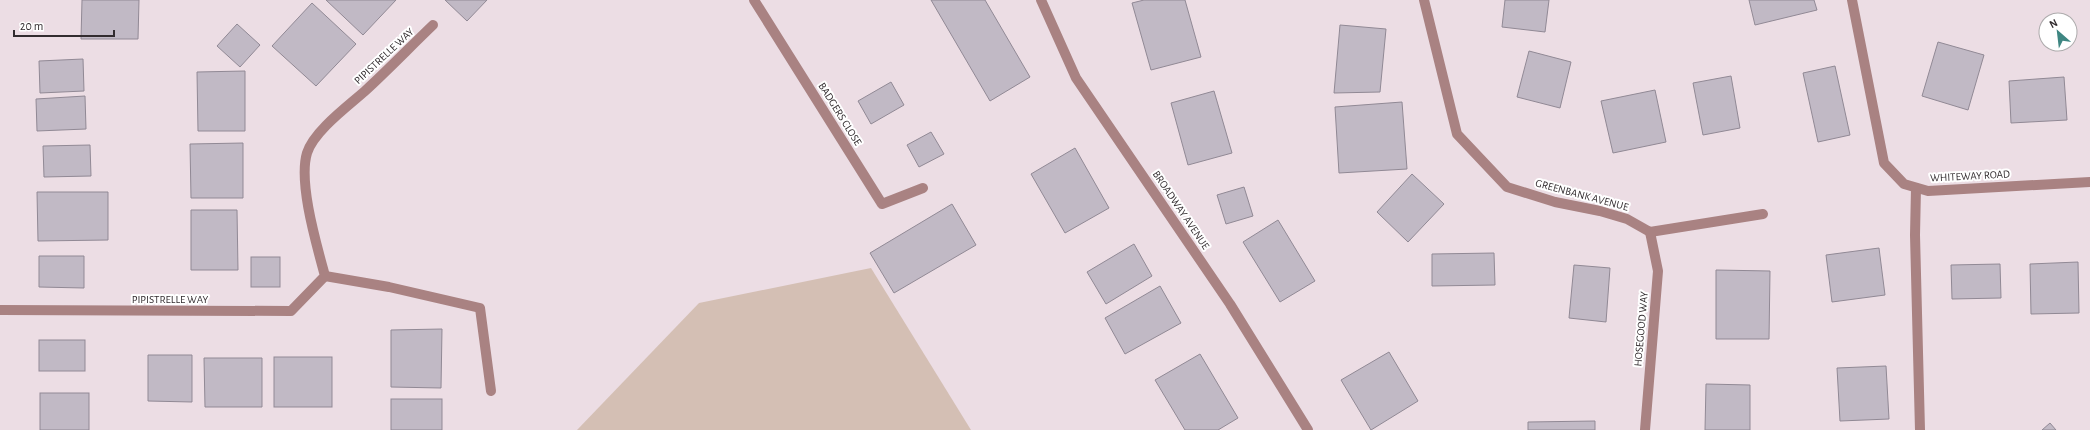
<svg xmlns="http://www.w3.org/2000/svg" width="2090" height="430" viewBox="0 0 2090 430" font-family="'Alegreya Sans',sans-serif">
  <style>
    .green { fill: #d4bfb4 }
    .building { fill: #c1b9c5; stroke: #918995 }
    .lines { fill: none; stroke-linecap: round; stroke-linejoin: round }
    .minor { stroke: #a98282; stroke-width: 10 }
    .labels { text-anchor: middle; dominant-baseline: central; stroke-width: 4; stroke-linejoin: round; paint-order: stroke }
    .street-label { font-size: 11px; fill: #322c2f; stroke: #fff }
  </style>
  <rect width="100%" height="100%" fill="#ecdde4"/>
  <!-- green -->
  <polygon class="green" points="871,268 971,430 577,430 699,303"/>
  <!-- building -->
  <g class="building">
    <polygon points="82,0 139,0 138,39 81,39"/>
    <polygon points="326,0 396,0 363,35"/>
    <polygon points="445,0 487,0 467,21"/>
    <polygon points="931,0 985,0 1030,77 990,101"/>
    <polygon points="1144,0 1185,0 1201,57 1151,70 1132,3"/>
    <polygon points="1505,0 1549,0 1545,32 1502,27"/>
    <polygon points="1749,0 1814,0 1817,10 1755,25"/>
    <polygon points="312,3 356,44 316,86 272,46"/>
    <polygon points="237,24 260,45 240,67 217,46"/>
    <polygon points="1340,25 1386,29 1380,92 1334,93"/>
    <polygon points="1938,42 1984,55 1968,110 1922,96"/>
    <polygon points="1529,51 1571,62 1560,108 1517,97"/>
    <polygon points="83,59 84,91 40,93 39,61"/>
    <polygon points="1835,66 1850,135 1818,142 1803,73"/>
    <polygon points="245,71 245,131 198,131 197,72"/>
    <polygon points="1731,76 1740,128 1703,135 1693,83"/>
    <polygon points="2064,77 2067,120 2011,123 2009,81"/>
    <polygon points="891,82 904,105 871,124 858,101"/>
    <polygon points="1655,90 1666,142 1613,153 1601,101"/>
    <polygon points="1214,91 1232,153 1188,165 1171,103"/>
    <polygon points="85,96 86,129 37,131 36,99"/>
    <polygon points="1402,102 1407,169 1339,173 1335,107"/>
    <polygon points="931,132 944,154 919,167 907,145"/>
    <polygon points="243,143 243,198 191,198 190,144"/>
    <polygon points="90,145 91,176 44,177 43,146"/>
    <polygon points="1075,148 1109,208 1065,233 1031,174"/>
    <polygon points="1412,174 1444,204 1408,242 1377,212"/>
    <polygon points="1244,187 1253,216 1226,224 1217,195"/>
    <polygon points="37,192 108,192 108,240 38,241"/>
    <polygon points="952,204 976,245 894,293 870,253"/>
    <polygon points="191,210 237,210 238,270 191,270"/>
    <polygon points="1278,220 1315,281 1280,302 1243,242"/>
    <polygon points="1134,244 1152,276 1106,304 1087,272"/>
    <polygon points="1879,248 1885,295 1832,302 1826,255"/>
    <polygon points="1494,253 1495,285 1432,286 1432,254"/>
    <polygon points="39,256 84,256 84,288 39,287"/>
    <rect x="251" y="257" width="29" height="30"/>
    <polygon points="2078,262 2079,313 2031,314 2030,264"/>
    <polygon points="2000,264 2001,298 1952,299 1951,265"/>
    <polygon points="1574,265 1610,268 1606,322 1569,318"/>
    <polygon points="1716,270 1770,271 1769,339 1716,339"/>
    <polygon points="1160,286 1181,323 1125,354 1105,318"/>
    <polygon points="442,329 441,388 391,387 391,330"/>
    <rect x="39" y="340" width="46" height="31"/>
    <polygon points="1389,352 1418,401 1371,430 1341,380"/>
    <polygon points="1200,354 1238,418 1218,430 1185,430 1155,380"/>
    <polygon points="148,355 192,355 192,402 148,401"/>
    <rect x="274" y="357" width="58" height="50"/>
    <polygon points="204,358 262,358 262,407 205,407"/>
    <polygon points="1886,366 1889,419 1840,421 1837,368"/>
    <polygon points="1706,384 1750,385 1750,430 1705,430"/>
    <rect x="40" y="393" width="49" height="37"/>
    <rect x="391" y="399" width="51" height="31"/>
    <polygon points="1595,421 1595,430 1528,430 1528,422"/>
    <polygon points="2050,423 2056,430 2042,430"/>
  </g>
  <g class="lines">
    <!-- minor -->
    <g class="minor">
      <polyline points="754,0 882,204 923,188"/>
      <polyline points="1041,0 1076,78 1230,304 1308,430"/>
      <polyline points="1424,0 1457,134 1507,187 1555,202 1600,211 1627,219 1650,232 1763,214"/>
      <polyline points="1852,0 1884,163 1904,184 1928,191 2090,182"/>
      <polyline points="1916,188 1915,235 1920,430"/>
      <polyline points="325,276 389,287 480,308 491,391"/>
      <path d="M0 310 291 311 325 276C317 246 298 183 307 153 314 131 348 106 365 91 388 70 410 47 433 25"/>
      <polyline points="1645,430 1658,271 1650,232"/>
    </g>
  </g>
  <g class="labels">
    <!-- street labels -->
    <g class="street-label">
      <text transform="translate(384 56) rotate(-43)">PIPISTRELLE WAY</text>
      <text transform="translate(840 114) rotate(58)">BADGERS CLOSE</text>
      <text transform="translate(1970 176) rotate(-3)">WHITEWAY ROAD</text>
      <text transform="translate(1582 195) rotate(15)">GREENBANK AVENUE</text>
      <text transform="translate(1181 210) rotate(56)">BROADWAY AVENUE</text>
      <text x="170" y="299">PIPISTRELLE WAY</text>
      <text transform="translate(1641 329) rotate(-85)">HOSEGOOD WAY</text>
    </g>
  </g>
  <!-- north arrow -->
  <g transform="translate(2058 32) rotate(332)"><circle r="19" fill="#ffffff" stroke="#adabac"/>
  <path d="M0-3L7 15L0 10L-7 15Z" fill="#3e8682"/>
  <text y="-6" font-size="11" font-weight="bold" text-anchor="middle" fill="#322c2f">N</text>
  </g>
  <!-- scale -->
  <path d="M14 30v6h100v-6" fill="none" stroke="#322c2f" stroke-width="2"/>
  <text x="20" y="30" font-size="12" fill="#322c2f" stroke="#ffffff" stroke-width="3" paint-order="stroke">20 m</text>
</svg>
